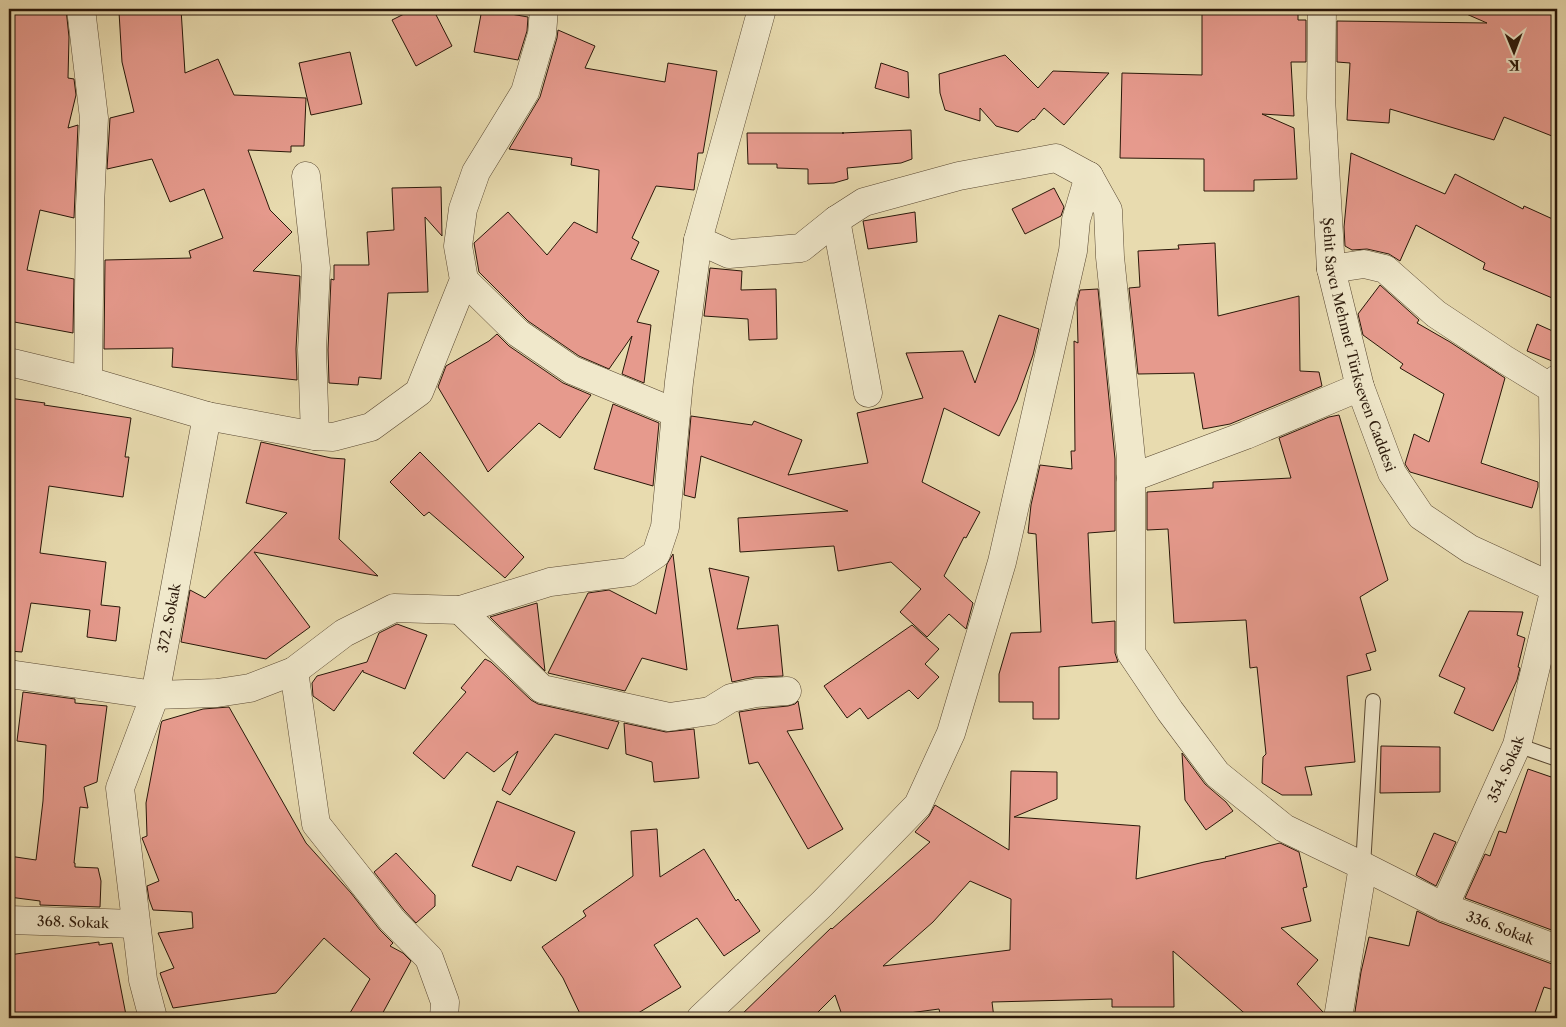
<svg xmlns="http://www.w3.org/2000/svg" width="1566" height="1027" viewBox="0 0 1566 1027" font-family="'Libre Caslon Text',serif">
  <style>
    .building { fill: #e69a8d; stroke: #291709; fill-rule: evenodd }
    .lines { fill: none; stroke-linecap: round; stroke-linejoin: round }
    .service-casing { stroke: #594832; stroke-width: 16 }
    .minor-casing { stroke: #594832; stroke-width: 29 }
    .service { stroke: #f0e8cb; stroke-width: 14 }
    .minor { stroke: #f0e8cb; stroke-width: 28 }
    .labels { text-anchor: middle; dominant-baseline: central; stroke-width: 4; stroke-linejoin: round; paint-order: stroke }
    .street-label { font-size: 14px; fill: #291709; stroke: #f0e8cb }
  </style>
  <rect width="100%" height="100%" fill="#e8dbaf"/>
  <filter id="stains"><feTurbulence type="fractalNoise" baseFrequency=".004" numOctaves="4"/><feColorMatrix values="0 0 0 0 .2 0 0 0 0 .09 0 0 0 0 .02 0 0 0 .5 -.17"/></filter>
  <radialGradient id="worn" r=".72"><stop offset=".6" stop-color="#630" stop-opacity="0"/><stop offset="1" stop-color="#630" stop-opacity=".3"/></radialGradient>
  <!-- building -->
  <g class="building">
    <polygon points="9,9 66,9 69,37 68,78 74,79 76,95 68,128 78,125 74,218 40,210 27,270 74,279 73,333 9,321"/>
    <polygon points="170,9 181,9 185,73 218,59 234,95 306,98 304,146 291,146 291,152 248,150 270,210 292,232 253,271 300,276 296,349 297,380 172,367 173,348 104,349 105,260 191,258 189,251 223,238 204,189 170,202 152,159 107,169 110,118 134,112 122,62 119,12"/>
    <polygon points="414,9 433,9 452,46 416,66 392,20"/>
    <polygon points="482,9 528,17 527,31 518,60 474,52"/>
    <polygon points="1202,9 1298,9 1298,20 1306,20 1306,62 1291,62 1294,116 1262,114 1294,128 1297,179 1254,180 1254,191 1204,191 1204,159 1120,158 1122,73 1202,75"/>
    <polygon points="1455,9 1557,9 1557,138 1504,117 1494,140 1390,109 1389,123 1347,120 1350,63 1337,62 1337,21 1487,23"/>
    <polygon points="558,30 595,46 585,68 665,82 668,63 717,71 703,153 698,153 694,190 656,186 632,238 639,242 631,259 659,271 637,322 651,325 644,383 622,374 632,336 609,369 579,356 528,321 479,272 474,243 508,212 547,255 574,222 597,233 599,170 571,165 572,158 509,149 540,97 557,38"/>
    <polygon points="350,52 362,104 311,115 299,63"/>
    <polygon points="1005,55 1038,88 1053,71 1109,73 1064,125 1044,108 1034,120 1033,119 1018,132 996,126 980,108 980,121 945,110 940,93 939,74"/>
    <polygon points="881,63 908,72 909,98 875,88"/>
    <polygon points="911,130 912,159 901,163 847,168 848,179 834,183 808,184 808,169 777,168 777,164 748,164 747,133 844,133 842,133"/>
    <polygon points="1351,153 1445,194 1455,174 1523,209 1524,206 1557,221 1557,300 1483,269 1485,263 1416,225 1400,261 1389,254 1367,249 1352,250 1345,246 1344,227"/>
    <polygon points="441,187 442,236 425,217 428,292 388,293 381,379 359,377 358,385 329,383 328,350 331,279 334,280 334,265 369,265 367,232 394,230 392,188"/>
    <polygon points="1054,188 1064,207 1061,216 1025,234 1012,209"/>
    <polygon points="915,212 917,242 868,249 863,221"/>
    <polygon points="1215,243 1218,316 1299,296 1300,371 1319,372 1322,386 1230,424 1203,429 1194,373 1138,374 1129,288 1140,287 1138,251 1179,249 1178,245"/>
    <polygon points="710,268 742,271 741,290 776,289 777,339 749,340 748,319 704,316"/>
    <polygon points="1380,285 1419,320 1417,323 1450,342 1505,378 1481,463 1538,482 1538,487 1532,508 1410,472 1405,464 1414,434 1429,442 1444,394 1400,368 1403,364 1363,335 1358,314"/>
    <polygon points="1098,289 1115,459 1115,531 1088,533 1092,623 1115,621 1115,653 1118,662 1059,667 1059,719 1033,719 1033,702 999,702 999,674 1011,633 1041,632 1036,534 1028,533 1031,505 1040,465 1072,469 1071,451 1075,451 1074,341 1078,343 1077,302 1080,290"/>
    <polygon points="999,315 1039,329 1033,355 1017,400 999,436 944,408 922,482 980,512 966,538 964,537 944,576 973,603 966,629 949,614 927,637 900,612 921,589 891,562 838,571 834,546 740,552 738,518 848,511 701,456 695,498 684,495 691,416 752,425 754,421 802,440 788,475 868,463 857,413 923,398 906,353 963,351 975,383"/>
    <polygon points="1537,324 1557,333 1557,363 1527,351"/>
    <polygon points="497,334 509,346 563,383 591,395 560,438 539,423 488,472 438,387 446,366 489,341"/>
    <polygon points="9,398 45,403 44,405 131,418 125,457 129,457 123,497 49,486 40,553 106,562 101,605 120,607 116,641 87,637 90,610 31,603 22,652 9,651"/>
    <polygon points="613,404 659,423 653,486 594,469"/>
    <polygon points="1339,415 1388,580 1360,597 1376,651 1366,654 1371,670 1347,676 1355,762 1305,767 1312,795 1282,795 1262,783 1263,757 1266,754 1257,667 1250,668 1246,620 1174,623 1168,529 1147,530 1147,492 1213,488 1213,482 1291,478 1279,438 1329,417"/>
    <polygon points="261,442 331,458 345,459 339,539 378,576 254,552 310,627 266,659 181,642 190,590 205,598 287,513 246,503"/>
    <polygon points="420,452 524,557 505,578 429,512 424,516 390,482"/>
    <polygon points="673,554 687,670 642,658 625,691 548,673 588,593 609,590 656,614 667,564"/>
    <polygon points="709,568 749,577 737,629 778,625 783,676 755,677 732,682"/>
    <polygon points="537,603 545,671 490,617"/>
    <polygon points="1469,611 1523,612 1517,635 1525,638 1518,667 1520,668 1517,680 1493,731 1454,713 1465,688 1439,676"/>
    <polygon points="397,624 427,635 405,689 363,672 363,670 334,711 313,696 312,683 317,676 367,662 379,633"/>
    <polygon points="912,625 939,649 925,664 939,677 918,699 909,690 868,719 860,708 847,718 824,686"/>
    <polygon points="485,659 491,662 531,700 538,704 619,722 608,749 555,734 510,795 502,790 518,751 494,772 467,752 444,779 413,753 466,692 461,688"/>
    <polygon points="23,692 75,699 75,703 107,706 97,782 84,787 88,808 80,807 74,863 75,863 75,867 98,868 101,881 100,907 40,905 40,901 9,897 9,856 36,860 43,801 46,745 17,741"/>
    <polygon points="798,701 803,729 787,731 843,829 808,849 758,762 749,764 739,712 758,709 788,706 795,704"/>
    <polygon points="229,707 306,843 351,893 380,930 393,943 390,946 403,953 411,961 380,1018 347,1018 370,979 324,938 276,993 173,1008 160,973 174,968 158,933 193,928 192,912 153,910 149,899 147,886 159,881 142,838 147,836 146,803 161,724 162,721 203,709"/>
    <polygon points="624,723 666,732 694,729 699,778 654,782 652,762 626,754"/>
    <polygon points="1381,746 1440,747 1440,792 1380,793"/>
    <polygon points="1182,753 1205,784 1226,802 1233,811 1206,830 1185,800"/>
    <polygon points="1528,769 1557,779 1557,932 1465,898 1485,854 1490,856 1499,831 1506,833"/>
    <path d="M1011 771 1057 772V799L1014 817 1140 826 1136 879 1204 862 1226 858 1225 857 1280 843 1299 852 1307 887 1303 888 1311 921 1281 928 1318 960 1297 984 1323 1012V1018H1250L1173 951 1174 1007H1112V999L992 1002 994 1018H941L939 1009 872 1018H843L835 995 812 1018H738L831 928 832 929 930 842 915 832 929 816 935 805 1009 850ZM970 881 1011 899 1010 950 883 966 933 922Z"/>
    <polygon points="497,801 575,832 556,881 517,866 511,881 472,866"/>
    <polygon points="657,829 660,877 704,849 736,901 738,899 760,931 724,956 697,918 654,945 681,987 630,1018 582,1018 563,978 542,947 586,916 583,911 633,876 631,831"/>
    <polygon points="1434,833 1456,842 1436,886 1416,875"/>
    <polygon points="396,853 435,895 435,906 416,923 404,910 374,872"/>
    <polygon points="1417,911 1439,922 1552,964 1557,964 1557,991 1544,987 1533,1018 1354,1018 1361,972 1369,937 1409,946"/>
    <polygon points="99,942 99,945 112,943 126,1015 104,1018 9,1018 9,955"/>
  </g>
  <g class="lines">
    <defs>
      <g id="service">
        <polyline points="1517,745 1557,759"/>
        <polyline points="1363,866 1373,701"/>
      </g>
      <g id="minor">
        <polyline points="81,9 94,118 90,206 88,381"/>
        <path id="s1" d="M1322 9 1321 98 1331 269 1360 387 1392 473 1421 516 1470 549 1557 589"/>
        <polyline points="306,176 316,268 312,350 315,436"/>
        <polyline points="836,220 868,393"/>
        <polyline points="698,240 729,254 801,248 836,220 864,202 959,176 1056,158 1089,176 1108,210 1110,257 1131,458 1131,653 1170,711 1217,774 1284,828 1363,866"/>
        <polyline points="1331,269 1364,264 1385,269 1436,314 1504,359 1553,389"/>
        <polyline points="464,280 518,333 572,370 676,413"/>
        <polyline points="9,362 88,381 207,416 155,695 120,788 143,980 153,1018"/>
        <polyline points="207,416 315,436 333,437 371,427 419,392 464,280 458,246 463,209 476,172 525,92 542,34 544,9"/>
        <polyline points="1131,478 1246,435 1360,387"/>
        <polyline points="460,610 542,689 669,717 710,711 731,698 756,693 787,691"/>
        <polyline points="294,671 316,824 392,920 429,958 445,1002 444,1018"/>
        <polyline points="9,674 155,695 217,693 250,688 294,671 344,633 394,608 460,610 550,582 629,572 656,554 665,527 679,382 698,240 762,9"/>
        <path id="s2" d="M1444 907 1557 949"/>
        <path id="s3" d="M9 920 136 924"/>
        <polyline points="701,1018 822,904 918,805 951,733 1002,562 1073,251 1076,220 1089,176"/>
        <path id="s4" d="M1338 1018 1363 866 1444 907 1517 745 1555 588 1553 389 1557 379"/>
      </g>
    </defs>
    <!-- service casing -->
    <use href="#service" class="service-casing"/>
    <!-- minor casing -->
    <use href="#minor" class="minor-casing"/>
    <!-- service -->
    <use href="#service" class="service"/>
    <!-- minor -->
    <use href="#minor" class="minor"/>
  </g>
  <g class="labels">
    <!-- street labels -->
    <g class="street-label">
      <text stroke="none"><textPath href="#s1" startOffset="340">Şehit Savcı Mehmet Türkseven Caddesi</textPath></text>
      <text transform="translate(169 618) rotate(-79)">372. Sokak</text>
      <text stroke="none"><textPath href="#s4" startOffset="396">354. Sokak</textPath></text>
      <text stroke="none"><textPath href="#s3" startOffset="64">368. Sokak</textPath></text>
      <text stroke="none"><textPath href="#s2" startOffset="60">336. Sokak</textPath></text>
    </g>
  </g>
  <!-- margin -->
  <rect width="1566" height="1027" fill="none" stroke="#e8dbaf" stroke-width="30"/>
  <rect x="10" y="10" width="1546" height="1007" fill="none" stroke="#291709" stroke-width="2.5"/>
  <rect x="15" y="15" width="1536" height="997" fill="none" stroke="#291709"/>
  <!-- north arrow -->
  <g transform="translate(1514 52) rotate(179)" stroke="#f0e8cb" stroke-width="4" paint-order="stroke">
  <path d="M0-4L9 19L0 12L-9 19Z" fill="#291709"/>
  <text y="-8" font-size="14" font-weight="bold" text-anchor="middle" fill="#291709">K</text>
  </g>
  <rect width="100%" height="100%" filter="url(#stains)"/>
  <rect width="100%" height="100%" fill="url(#worn)"/>
</svg>
